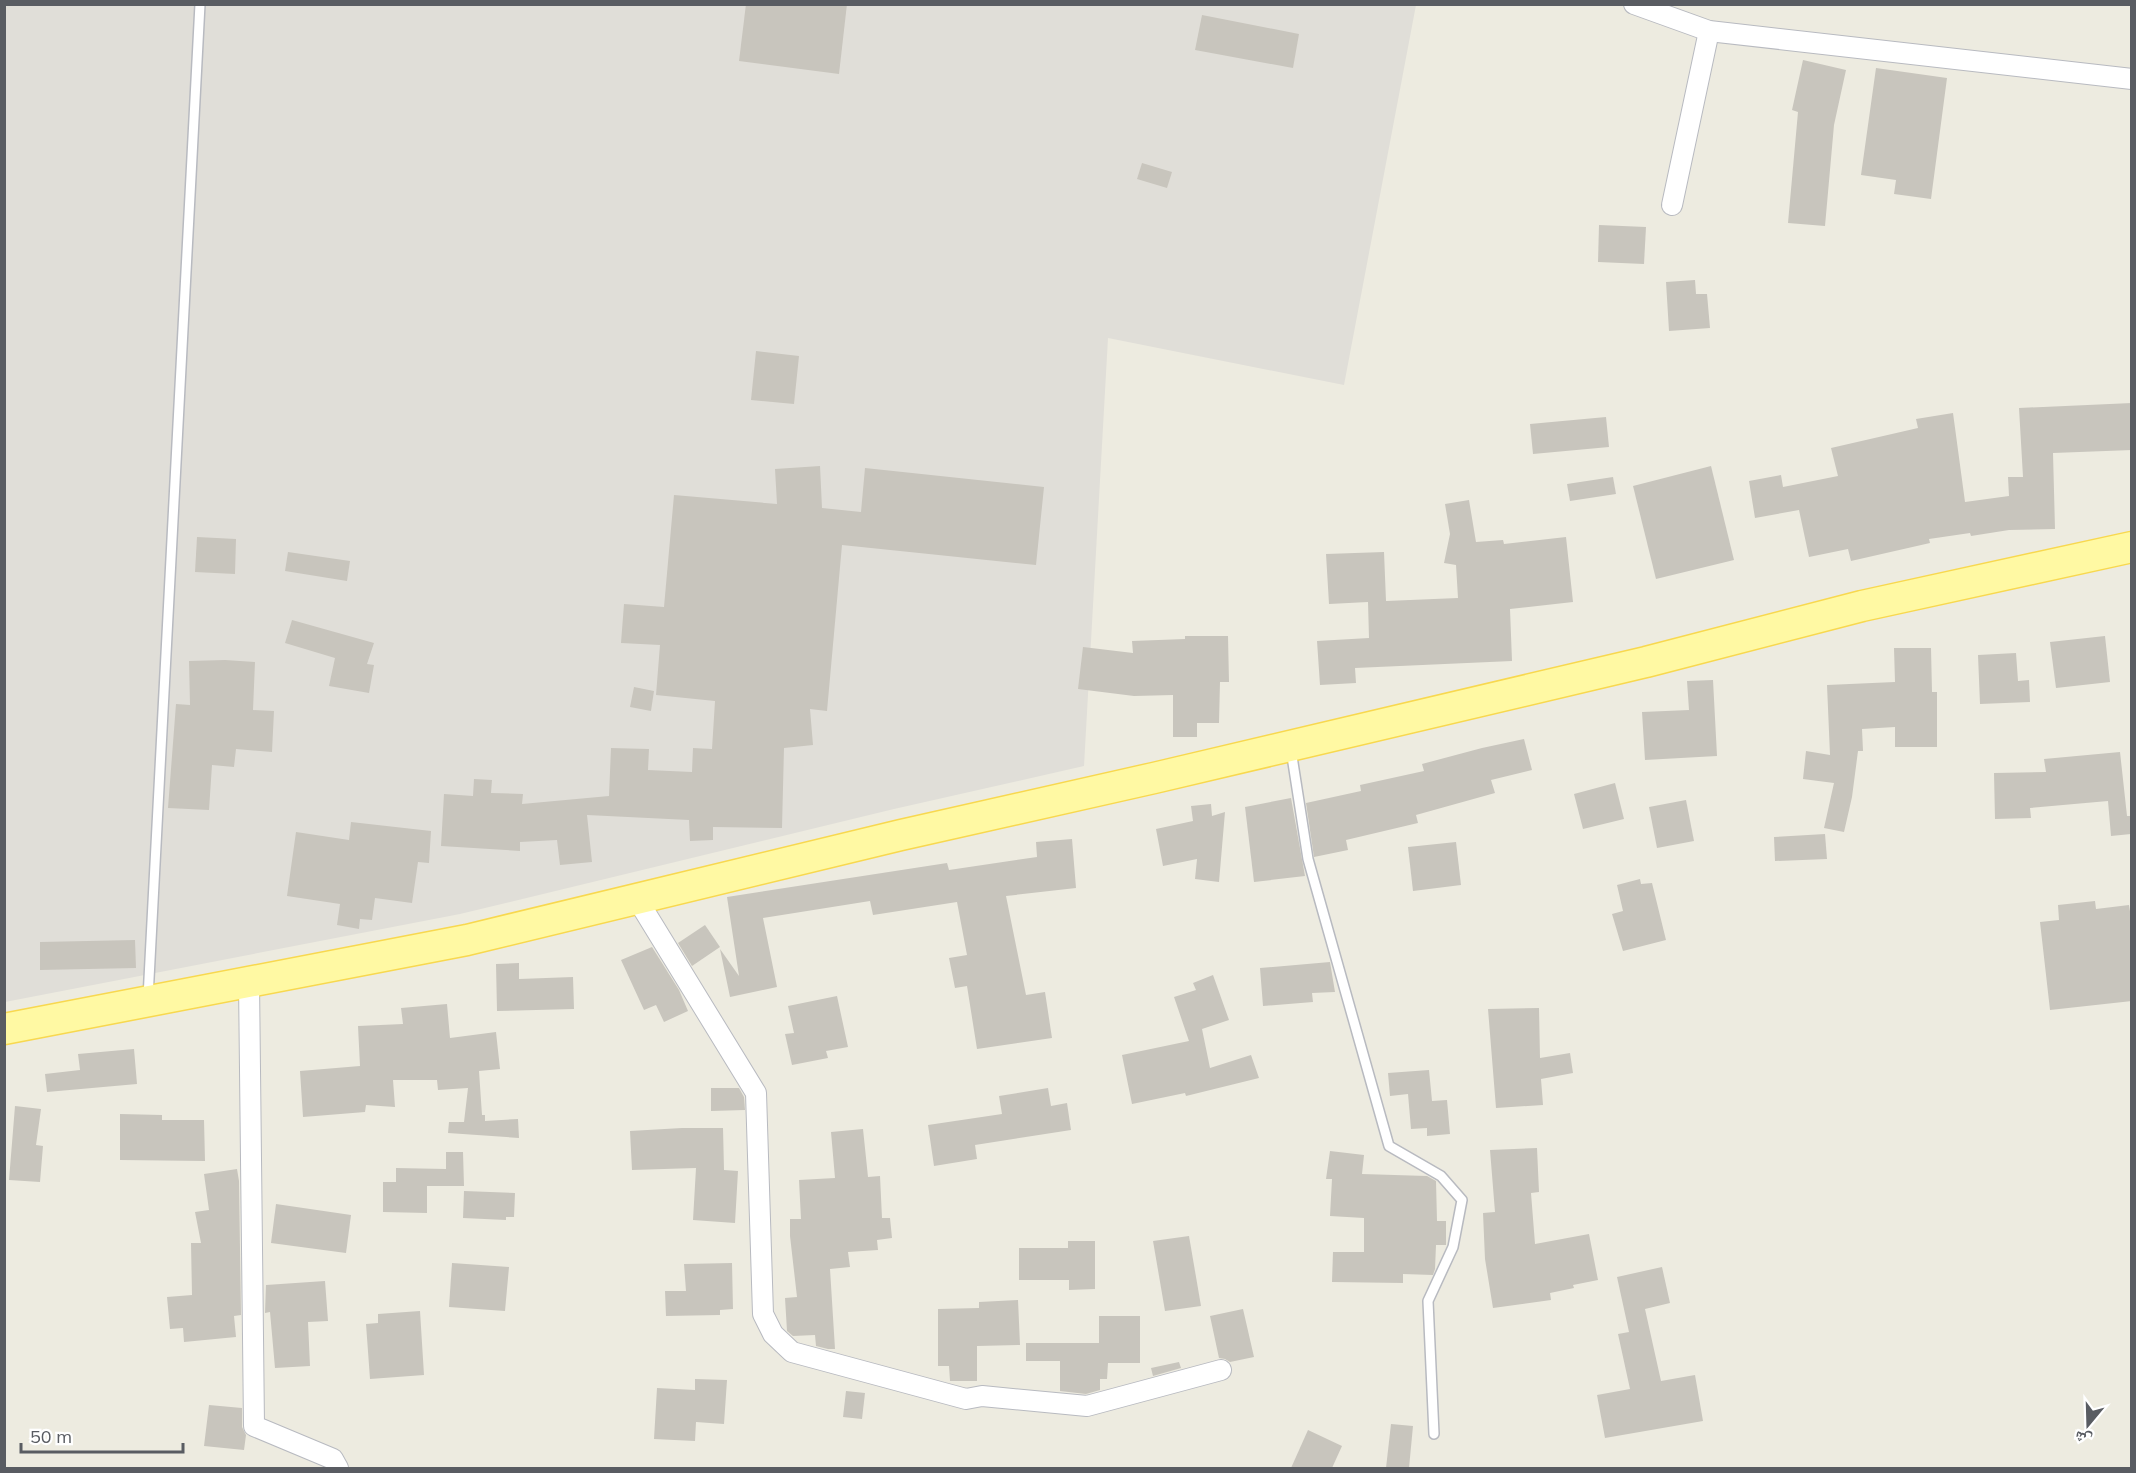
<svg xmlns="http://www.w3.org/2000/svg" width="2136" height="1473" viewBox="0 0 2136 1473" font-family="Mulish,'Noto Naskh Arabic',sans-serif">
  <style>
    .industrial { fill: #e0ded8 }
    .building { fill: #c8c5bd }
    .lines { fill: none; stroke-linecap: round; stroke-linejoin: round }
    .service-casing { stroke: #b8bac0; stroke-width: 12 }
    .minor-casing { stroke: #b8bac0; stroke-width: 22 }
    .primary-casing { stroke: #f8d84f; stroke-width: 33 }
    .service { stroke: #fff; stroke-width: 9 }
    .minor { stroke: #fff; stroke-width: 20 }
    .primary { stroke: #fff9a3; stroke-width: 30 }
  </style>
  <rect width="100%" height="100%" fill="#edebe0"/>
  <!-- industrial -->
  <polygon class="industrial" points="5,5 1416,5 1344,385 1108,338 1084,766 894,809 460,914 5,1002"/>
  <!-- building -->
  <g class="building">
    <polygon points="746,4 847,4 839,74 739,61"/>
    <polygon points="1202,15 1299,34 1293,68 1195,50"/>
    <polygon points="1803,60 1846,70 1834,125 1825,226 1788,223 1798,112 1792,110"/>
    <polygon points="1876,68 1947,78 1931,199 1894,194 1896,180 1861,175"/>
    <polygon points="1142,163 1172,172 1167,188 1137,179"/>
    <polygon points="1599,225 1646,227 1644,264 1598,262"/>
    <polygon points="1695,280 1696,294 1707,294 1710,328 1669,331 1666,282"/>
    <polygon points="756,351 799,356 794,404 751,400"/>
    <polygon points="2132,403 2132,450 2053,453 2055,529 2009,530 1971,536 1970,533 1929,539 1930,543 1851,561 1848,549 1809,557 1799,510 1755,518 1749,481 1781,475 1783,487 1838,476 1831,448 1918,428 1916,419 1953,413 1965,502 2009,496 2008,477 2023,477 2019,408"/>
    <polygon points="1606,417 1609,447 1533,454 1530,424"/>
    <polygon points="820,466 822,508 861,512 865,468 1044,487 1036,565 842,545 827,711 810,709 813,745 784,748 782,828 713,827 713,840 690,841 689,820 587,815 592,862 560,865 557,840 520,842 520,851 441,846 444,794 473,796 474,779 492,780 491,793 523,794 522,804 609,796 611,748 649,749 648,770 692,772 693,748 712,749 715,701 656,695 660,645 621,643 624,604 664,607 674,495 777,504 775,469"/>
    <polygon points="1711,466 1734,560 1656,579 1633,486"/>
    <polygon points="1613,477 1616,494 1570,501 1567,484"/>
    <polygon points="1469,500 1476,542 1503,540 1504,544 1566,537 1573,602 1510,609 1512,661 1355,668 1356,683 1320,685 1317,641 1369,638 1368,602 1329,604 1326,554 1384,552 1386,601 1458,598 1456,565 1444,563 1450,534 1445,504"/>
    <polygon points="197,537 236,539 235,574 195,572"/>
    <polygon points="288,552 350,561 347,581 285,571"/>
    <polygon points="292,620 374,643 367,664 374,665 369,693 329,686 335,658 285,643"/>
    <polygon points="1185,636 1228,636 1229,682 1220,682 1219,723 1197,723 1197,737 1173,737 1173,695 1134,696 1078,689 1083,647 1133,653 1132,641 1185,639"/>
    <polygon points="2105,636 2110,682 2056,688 2050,642"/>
    <polygon points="1894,648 1931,648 1932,692 1937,692 1937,747 1895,747 1895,727 1862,729 1863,751 1858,751 1852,797 1844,832 1824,828 1834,783 1803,779 1806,751 1830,755 1827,685 1895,682"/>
    <polygon points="2016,653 2018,681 2029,680 2030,702 1980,704 1978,655"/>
    <polygon points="225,660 255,662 253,710 274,711 272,752 236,749 234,767 212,765 209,810 168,808 176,704 190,705 189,661"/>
    <polygon points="1713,680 1717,756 1645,760 1642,712 1689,710 1687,681"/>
    <polygon points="634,687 654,691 651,711 630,707"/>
    <polygon points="1524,739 1532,770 1491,780 1495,793 1416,815 1418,823 1346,840 1348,850 1314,857 1306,803 1361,791 1360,785 1424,771 1422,764 1482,748"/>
    <polygon points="2120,752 2127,816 2130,816 2131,834 2111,836 2108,801 2030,808 2031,818 1995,819 1994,773 2046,772 2044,759"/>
    <polygon points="1615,783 1624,819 1583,829 1574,794"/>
    <polygon points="1291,798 1305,876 1254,882 1245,807"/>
    <polygon points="1686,800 1694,841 1657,848 1649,807"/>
    <polygon points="1211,804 1212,816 1225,812 1219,882 1195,879 1197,859 1163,866 1156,829 1193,821 1191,806"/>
    <polygon points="351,822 431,831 429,863 418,862 412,903 375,898 372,920 360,919 359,929 337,925 340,904 287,896 296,832 349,840"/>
    <polygon points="1825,834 1827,859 1775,861 1774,837"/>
    <polygon points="1072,839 1076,888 1006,896 1026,995 1045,992 1052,1038 977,1049 967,986 955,988 949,958 967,955 957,902 873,915 870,901 763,918 777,987 730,997 720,949 739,976 727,897 947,863 949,870 1037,857 1036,842"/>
    <polygon points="1456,842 1461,885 1413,891 1408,847"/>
    <polygon points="1640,879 1641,884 1652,883 1666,940 1623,951 1612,914 1623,911 1617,885"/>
    <polygon points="2095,901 2096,909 2129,905 2132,924 2132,1001 2050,1010 2040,922 2059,920 2058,905"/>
    <polygon points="705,925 720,947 692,966 678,943"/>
    <polygon points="135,940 136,968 40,970 40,942"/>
    <polygon points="652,947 679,990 688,1011 664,1022 656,1005 644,1010 621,960"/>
    <polygon points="1330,962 1335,992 1312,993 1313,1002 1263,1006 1260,968"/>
    <polygon points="519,963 519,979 573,977 574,1009 497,1011 496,964"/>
    <polygon points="1213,975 1229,1020 1202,1029 1210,1068 1251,1055 1259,1078 1186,1096 1185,1093 1132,1104 1122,1055 1189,1041 1174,997 1196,990 1193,983"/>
    <polygon points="837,996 848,1047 826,1051 828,1058 792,1065 785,1034 794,1033 788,1006"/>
    <polygon points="447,1004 450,1038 496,1032 500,1069 479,1071 482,1115 485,1115 485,1121 518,1119 519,1138 448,1133 449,1122 464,1122 468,1088 438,1090 437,1080 393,1080 395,1107 366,1105 365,1112 303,1117 300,1071 360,1066 358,1026 403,1024 401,1008"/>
    <polygon points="1539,1008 1540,1058 1570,1053 1573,1073 1541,1079 1543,1105 1496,1108 1488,1009"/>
    <polygon points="134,1049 137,1084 47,1092 45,1074 80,1070 78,1054"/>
    <polygon points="1429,1070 1432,1101 1447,1100 1450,1134 1427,1136 1427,1128 1411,1129 1408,1094 1390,1096 1388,1073"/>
    <polygon points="711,1088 739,1088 744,1097 745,1110 711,1111"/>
    <polygon points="1048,1088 1051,1106 1067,1103 1071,1130 975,1145 977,1159 934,1166 928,1125 1002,1114 999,1096"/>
    <polygon points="15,1106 41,1109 36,1145 43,1146 40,1182 9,1180"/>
    <polygon points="120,1114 162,1115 162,1120 204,1120 205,1161 120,1160"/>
    <polygon points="682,1128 723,1128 724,1170 738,1171 735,1223 693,1220 696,1168 632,1170 630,1131"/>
    <polygon points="863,1129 868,1177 880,1176 882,1218 890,1218 892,1238 877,1240 878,1250 848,1252 850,1267 830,1269 835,1349 828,1349 816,1346 815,1335 793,1336 787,1331 785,1298 797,1297 790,1236 790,1219 801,1219 799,1180 835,1178 831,1132"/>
    <polygon points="1537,1148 1539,1192 1531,1193 1535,1244 1589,1234 1598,1280 1573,1285 1574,1288 1550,1293 1551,1300 1493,1308 1485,1259 1483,1213 1495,1212 1490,1150"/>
    <polygon points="1330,1151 1364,1155 1362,1174 1427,1176 1436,1181 1437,1221 1446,1221 1446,1245 1436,1245 1435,1269 1433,1275 1403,1274 1403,1283 1332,1282 1333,1252 1364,1252 1364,1218 1330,1216 1332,1179 1326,1179"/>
    <polygon points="446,1152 463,1152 464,1186 427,1186 427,1213 383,1212 383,1182 396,1182 396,1168 446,1169"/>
    <polygon points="237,1169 239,1181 241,1315 234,1316 236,1337 184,1342 183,1328 170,1329 167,1297 192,1295 191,1243 201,1243 195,1212 209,1210 204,1174"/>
    <polygon points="464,1191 515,1193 514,1217 506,1217 506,1220 463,1218"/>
    <polygon points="276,1204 351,1215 346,1253 271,1243"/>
    <polygon points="1189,1236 1201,1306 1165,1311 1153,1241"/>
    <polygon points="1068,1241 1095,1241 1095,1289 1069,1290 1069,1280 1019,1280 1019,1248 1068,1248"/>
    <polygon points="452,1263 509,1267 505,1311 449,1307"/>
    <polygon points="732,1263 733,1309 720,1310 720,1315 666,1316 665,1291 686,1291 684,1264"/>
    <polygon points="1662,1267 1670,1303 1645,1309 1661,1381 1695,1375 1703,1421 1605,1438 1597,1395 1630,1389 1618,1334 1629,1332 1617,1277"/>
    <polygon points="325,1281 328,1321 308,1322 310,1366 275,1368 270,1312 265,1313 266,1285"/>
    <polygon points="1018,1300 1020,1345 977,1346 977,1381 950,1381 949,1366 938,1366 938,1309 979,1308 979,1302"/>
    <polygon points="1243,1309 1254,1357 1230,1362 1225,1359 1219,1358 1210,1316"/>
    <polygon points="420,1311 424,1375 370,1379 366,1324 378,1323 378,1314"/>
    <polygon points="1099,1316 1140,1316 1140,1363 1108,1363 1107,1379 1100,1379 1100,1390 1086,1394 1060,1391 1060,1361 1026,1361 1026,1343 1099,1343"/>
    <polygon points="1179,1362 1181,1368 1153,1376 1151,1368"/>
    <polygon points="695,1379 727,1380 724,1424 696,1422 695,1441 654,1439 657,1388 695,1390"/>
    <polygon points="846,1391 865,1393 862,1419 843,1417"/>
    <polygon points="209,1405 242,1408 242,1427 246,1435 244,1450 204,1446"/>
    <polygon points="1391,1424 1413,1426 1409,1468 1386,1468"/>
    <polygon points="1308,1430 1342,1446 1332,1468 1291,1468"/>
  </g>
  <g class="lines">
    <defs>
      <g id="service">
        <polyline points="1291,750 1308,859 1389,1146 1441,1176 1462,1200 1453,1247 1428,1301 1434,1434"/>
        <polyline points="148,998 200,4"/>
      </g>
      <g id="minor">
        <polyline points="1634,4 1709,31 2132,79"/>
        <polyline points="1672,205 1709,31"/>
        <polyline points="637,899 756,1093 763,1314 773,1334 792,1352 966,1399 982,1396 1087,1406 1221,1370"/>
        <polyline points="249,981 254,1426 333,1459 338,1468"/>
      </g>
      <polyline id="primary" points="4,1029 467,940 901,835 1154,778 1646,662 1862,606 2132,547"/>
    </defs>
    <!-- service casing -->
    <use href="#service" class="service-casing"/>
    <!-- minor casing -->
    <use href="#minor" class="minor-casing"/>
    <!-- primary casing -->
    <use href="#primary" class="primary-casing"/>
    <!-- service -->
    <use href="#service" class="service"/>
    <!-- minor -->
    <use href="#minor" class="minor"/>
    <!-- primary -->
    <use href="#primary" class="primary"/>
  </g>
  <!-- border -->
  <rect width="2136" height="1473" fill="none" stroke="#595c62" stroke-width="12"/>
  <!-- north arrow -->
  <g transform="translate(2088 1425) rotate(199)" stroke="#ffffff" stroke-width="4.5" paint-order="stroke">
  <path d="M0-4.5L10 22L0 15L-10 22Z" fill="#595c62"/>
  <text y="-9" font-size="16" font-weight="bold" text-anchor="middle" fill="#595c62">ش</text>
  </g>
  <!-- scale -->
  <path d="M21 1443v9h162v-9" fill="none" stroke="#595c62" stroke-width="3"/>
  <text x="30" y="1443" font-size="18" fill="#595c62" stroke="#ffffff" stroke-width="4.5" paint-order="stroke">50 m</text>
</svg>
